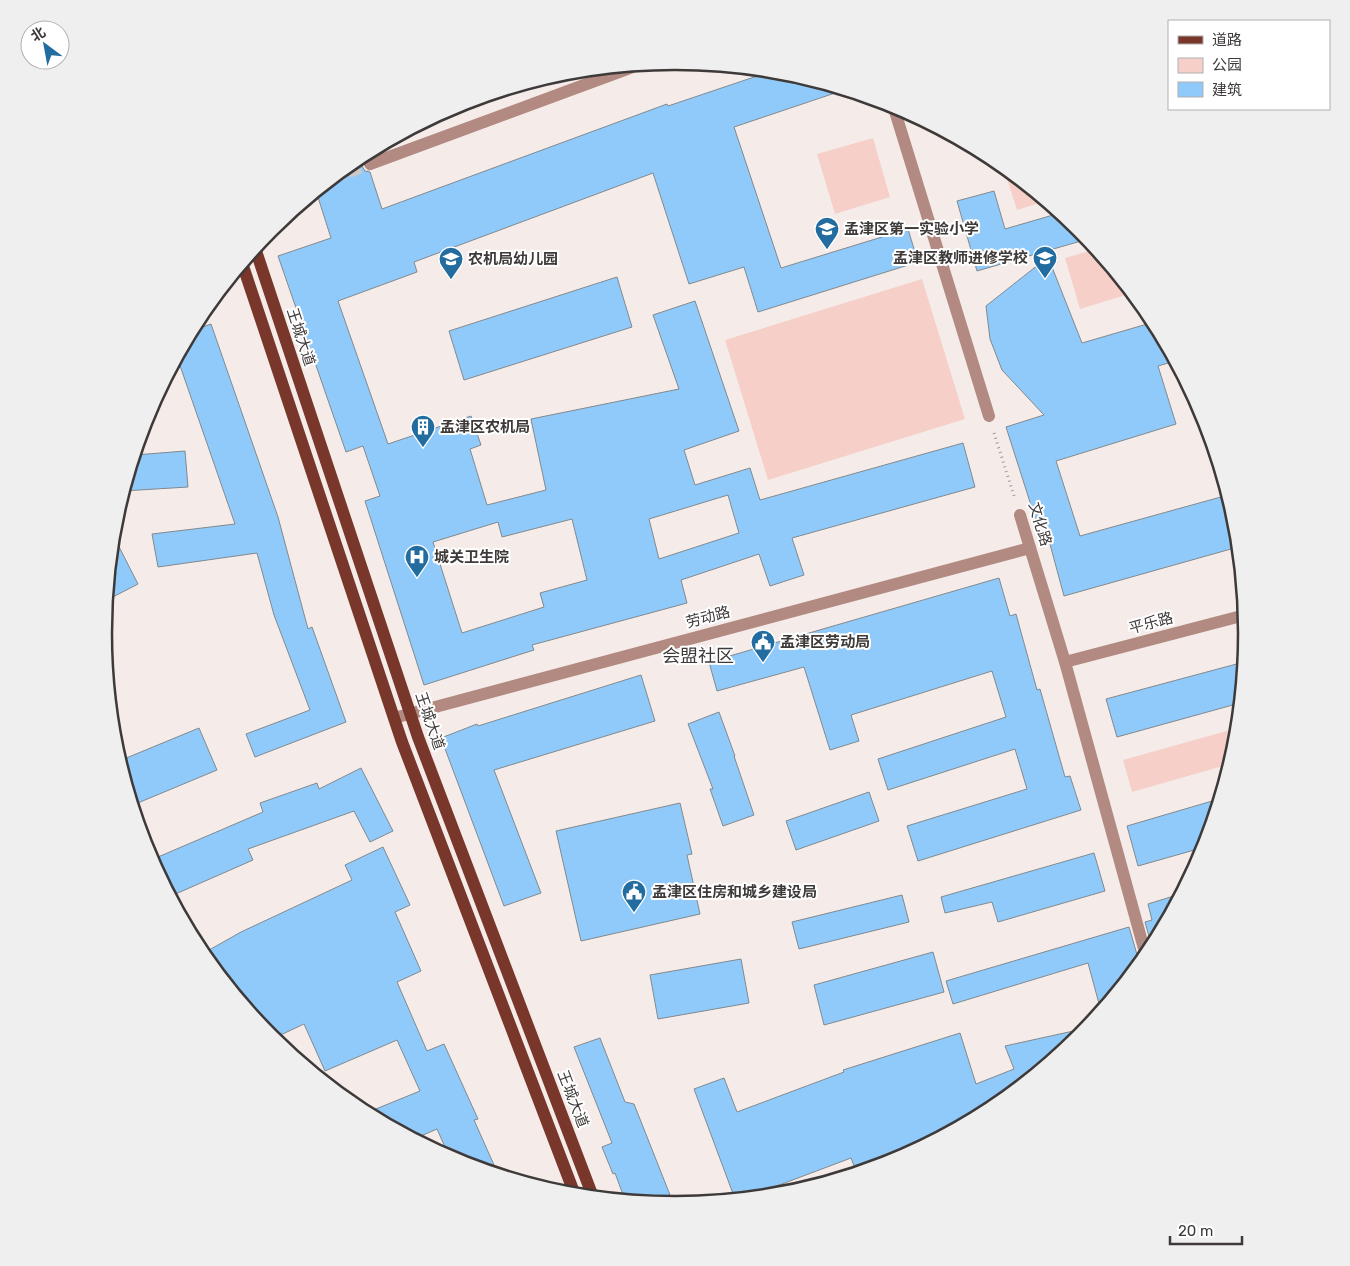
<svg xmlns="http://www.w3.org/2000/svg" width="1350" height="1266" viewBox="0 0 1350 1266" font-family="Rubik,'Noto Sans SC',sans-serif">
  <style>
    .green { fill: #f6d0c8 }
    .building { fill: #90cafa; stroke: #82898e; fill-rule: evenodd }
    .lines { fill: none; stroke-linecap: round; stroke-linejoin: round }
    .minor-tunnel { stroke: #d0c8c6; stroke-width: 12; stroke-dasharray: 12 6; stroke-linecap: butt }
    .path { stroke: #9f9896; stroke-width: 3; stroke-dasharray: 1 4; stroke-linecap: butt }
    .minor { stroke: #b28a82; stroke-width: 12 }
    .major { stroke: #79362a; stroke-width: 12 }
    .labels { text-anchor: middle; dominant-baseline: central; stroke-width: 4; stroke-linejoin: round; paint-order: stroke }
    .poi-label { font-size: 15px; font-weight: bold; fill: #3e3a39; stroke: #fff; text-anchor: start }
    .street-label { font-size: 15px; fill: #3e3a39; stroke: #fff }
    .quarter-label { font-size: 18px; fill: #3e3a39; stroke: #fff }
    .rim { fill: none; stroke: #3e3a39; stroke-width: 2.5 }
  </style>
  <rect width="100%" height="100%" fill="#f5ece9"/>
  <!-- green -->
  <g class="green">
    <polygon points="873,138 890,197 835,214 817,154"/>
    <polygon points="1015,176 1046,201 1017,210 1007,179"/>
    <polygon points="1096,249 1132,293 1080,309 1065,258"/>
    <polygon points="922,279 965,419 768,480 725,340"/>
    <polygon points="1237,728 1236,745 1230,764 1132,792 1123,760"/>
  </g>
  <!-- building -->
  <g class="building">
    <path d="M772 71 787 72 844 90 734 127 781 268 908 229 918 262 758 312 744 267 689 284 653 173 414 262 417 272 338 301 388 444 471 416 481 445 470 449 487 505 546 490 531 419 679 389 653 315 695 301 739 431 684 450 695 485 750 468 760 500 963 443 975 487 792 538 804 575 770 586 759 554 681 580 687 603 532 645 534 650 424 685 365 501 380 496 363 446 346 452 278 256 331 238 316 191 358 157 364 154 365 158 362 162V166L365 171 370 172 382 209 667 104 668 106ZM728 495 739 533 659 559 649 519ZM572 519 587 580 540 593 544 607 462 633 433 542 498 522 502 537Z"/>
    <polygon points="994,191 1005,229 1060,213 1079,229 1088,239 977,271 957,201"/>
    <polygon points="1048,257 1082,343 1154,322 1175,361 1158,366 1176,424 1056,461 1080,536 1228,495 1236,522 1238,547 1064,596 1044,522 1037,524 1006,427 1044,415 1002,370 990,339 986,306"/>
    <polygon points="617,277 632,327 464,380 449,331"/>
    <polygon points="211,324 278,517 308,629 312,627 346,722 255,757 246,734 310,710 274,615 257,553 158,567 152,534 235,524 177,357 191,331"/>
    <polygon points="185,451 188,487 123,491 135,455"/>
    <polygon points="113,535 138,584 107,600 108,584"/>
    <polygon points="999,578 1010,616 1016,614 1037,690 1040,689 1065,777 1070,776 1081,810 918,861 907,826 1027,789 1015,749 888,790 878,759 1006,717 992,671 851,715 859,741 830,750 804,667 717,691 709,662"/>
    <polygon points="1244,662 1240,703 1117,737 1106,699"/>
    <polygon points="641,675 655,721 494,770 541,893 504,906 441,738 477,724 478,726"/>
    <polygon points="719,712 735,756 734,756 754,815 723,826 710,789 713,789 688,724"/>
    <polygon points="199,728 217,770 133,805 119,761"/>
    <polygon points="361,768 393,831 370,842 354,811 248,849 253,860 171,896 151,860 263,812 260,803 317,783 319,789"/>
    <polygon points="869,792 879,821 796,850 786,821"/>
    <polygon points="1219,799 1205,847 1138,866 1127,826"/>
    <polygon points="680,803 692,854 687,855 700,914 581,941 556,831"/>
    <polygon points="383,847 410,905 395,912 421,971 397,982 427,1051 444,1044 478,1119 474,1120 498,1174 450,1158 437,1129 414,1139 366,1113 420,1091 397,1040 325,1071 304,1024 272,1039 202,954 241,932 352,880 345,865"/>
    <polygon points="1094,853 1105,891 998,922 992,902 945,913 941,897"/>
    <polygon points="1180,894 1169,915 1152,947 1145,922 1152,920 1148,904"/>
    <polygon points="902,895 909,922 799,949 792,922"/>
    <polygon points="1129,927 1138,958 1141,962 1101,1011 1088,963 953,1004 946,981"/>
    <polygon points="933,952 944,992 824,1025 814,985"/>
    <polygon points="741,959 749,1003 658,1019 650,975"/>
    <polygon points="1087,1028 1079,1037 992,1109 932,1141 856,1171 851,1158 766,1190 768,1196 735,1199 694,1089 724,1078 737,1112 844,1072 843,1070 960,1033 976,1084 1014,1069 1005,1046"/>
    <polygon points="600,1038 625,1102 634,1104 674,1205 625,1200 615,1173 613,1174 602,1147 612,1143 574,1047"/>
  </g>
  <g class="lines">
    <!-- minor-tunnel -->
    <polyline class="minor-tunnel" points="332,178 370,164"/>
    <!-- path -->
    <polyline class="path" points="994,433 1015,499"/>
    <!-- minor -->
    <g class="minor">
      <polyline points="893,105 989,416"/>
      <polyline points="370,164 638,65"/>
      <polyline points="1020,515 1065,662 1146,956"/>
      <polyline points="1065,662 1245,615"/>
      <polyline points="394,718 1030,548"/>
    </g>
    <!-- major -->
    <g class="major">
      <polyline points="255,248 418,737 593,1197"/>
      <polyline points="242,263 402,742 575,1195"/>
    </g>
  </g>
  <!-- icons -->
  <defs>
    <symbol id="school-pin" viewBox="-11 -11 22 30"><path d="M0 17L-7.5 6A9.5 9.5 0 1 1 7.5 6Z" fill="#226c9f" stroke="#fff"/><path d="M0-5L7-2L0 1L-7-2ZM-4 1L0 2.5L4 1V4Q0 6-4 4Z" fill="#fff"/></symbol>
    <symbol id="building-pin" viewBox="-11 -11 22 30"><path d="M0 17L-7.5 6A9.5 9.5 0 1 1 7.5 6Z" fill="#226c9f" stroke="#fff"/><path d="M-4-6H4V6H1V3H-1V6H-4ZM-2.5-4.3h1.7v1.8h-1.7ZM.8-4.3h1.7v1.8H.8ZM-2.5-1h1.7V.8h-1.7ZM.8-1h1.7V.8H.8Z" fill="#fff"/></symbol>
    <symbol id="hospital-pin" viewBox="-11 -11 22 30"><path d="M0 17L-7.5 6A9.5 9.5 0 1 1 7.5 6Z" fill="#226c9f" stroke="#fff"/><path d="M-5-5h3v3.5h4V-5h3V5h-3V1.5h-4V5h-3Z" fill="#fff"/></symbol>
    <symbol id="civic-pin" viewBox="-11 -11 22 30"><path d="M0 17L-7.5 6A9.5 9.5 0 1 1 7.5 6Z" fill="#226c9f" stroke="#fff"/><path d="M-.6-6.5H3V-4.5H.6V-3L4-1V1h2V6H-6V1h2V-1L-.6-3ZM-1.2 2.5V6h2.4V2.5Z" fill="#fff"/></symbol>
  </defs>
  <g fill-rule="evenodd">
    <use href="#school-pin" x="813" y="215" width="28" height="38"/>
    <use href="#school-pin" x="1031" y="244" width="28" height="38"/>
    <use href="#school-pin" x="437" y="245" width="28" height="38"/>
    <use href="#building-pin" x="409" y="413" width="28" height="38"/>
    <use href="#hospital-pin" x="403" y="543" width="28" height="38"/>
    <use href="#civic-pin" x="749" y="628" width="28" height="38"/>
    <use href="#civic-pin" x="620" y="878" width="28" height="38"/>
  </g>
  <g class="labels">
    <!-- poi labels -->
    <g class="poi-label">
      <text x="844" y="229">孟津区第一实验小学</text>
      <text x="1028" y="258" text-anchor="end">孟津区教师进修学校</text>
      <text x="468" y="259">农机局幼儿园</text>
      <text x="440" y="427">孟津区农机局</text>
      <text x="434" y="557">城关卫生院</text>
      <text x="780" y="642">孟津区劳动局</text>
      <text x="652" y="892">孟津区住房和城乡建设局</text>
    </g>
    <!-- street labels -->
    <g class="street-label">
      <text transform="translate(301 337) rotate(72)">王城大道</text>
      <text transform="translate(1040 524) rotate(73)">文化路</text>
      <text transform="translate(708 617) rotate(-15)">劳动路</text>
      <text transform="translate(1151 623) rotate(-15)">平乐路</text>
      <text transform="translate(430 721) rotate(71)">王城大道</text>
      <text transform="translate(573 1099) rotate(69)">王城大道</text>
    </g>
    <!-- quarter labels -->
    <g class="quarter-label">
      <text x="698" y="656">会盟社区</text>
    </g>
  </g>
  <!-- crop -->
  <path d="M0 0H1350V1266H0ZM112 633a563 563 0 1 1 1126 0a563 563 0 1 1-1126 0Z" fill="#f0efef" fill-rule="evenodd"/>
  <path class="rim" d="M112 633a563 563 0 1 1 1126 0a563 563 0 1 1-1126 0Z"/>
  <!-- legend -->
  <rect x="1168" y="20" width="162" height="90" fill="#ffffff" stroke="#b2b0b0"/>
  <rect x="1178" y="36" width="25" height="8" fill="#79362a" stroke="#b2b0b0"/>
  <text x="1212" y="45" font-size="15" fill="#3e3a39">道路</text>
  <rect x="1178" y="58" width="25" height="15" fill="#f6d0c8" stroke="#b2b0b0"/>
  <text x="1212" y="70" font-size="15" fill="#3e3a39">公园</text>
  <rect x="1178" y="82" width="25" height="15" fill="#90cafa" stroke="#b2b0b0"/>
  <text x="1212" y="95" font-size="15" fill="#3e3a39">建筑</text>
  <!-- north arrow -->
  <g transform="translate(45 45) rotate(328)"><circle r="24" fill="#ffffff" stroke="#b2b0b0"/>
  <path d="M0-4L9 19L0 12L-9 19Z" fill="#226c9f"/>
  <text y="-8" font-size="14" font-weight="bold" text-anchor="middle" fill="#3e3a39">北</text>
  </g>
  <!-- scale -->
  <path d="M1170 1236v8h72v-8" fill="none" stroke="#3e3a39" stroke-width="2.5"/>
  <text x="1178" y="1236" font-size="15" fill="#3e3a39" stroke="#ffffff" stroke-width="4" paint-order="stroke">20 m</text>
</svg>
